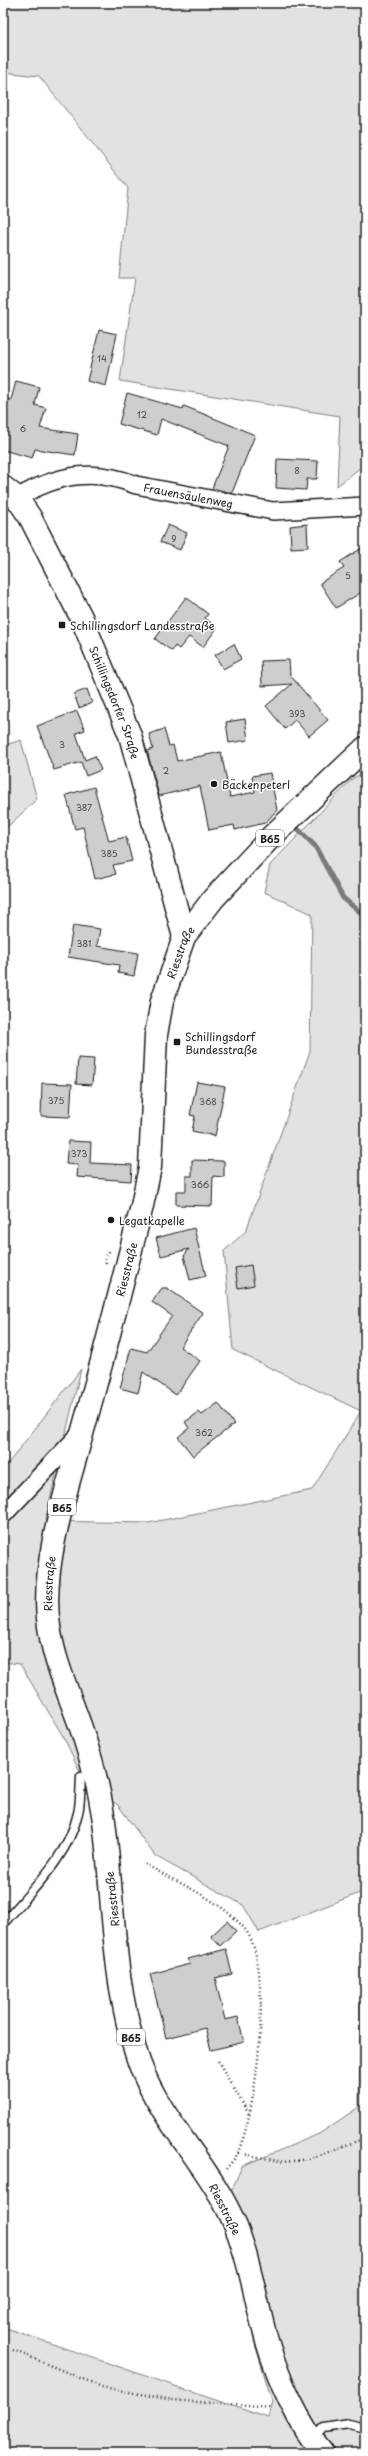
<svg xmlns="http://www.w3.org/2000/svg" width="368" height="2456" viewBox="0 0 368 2456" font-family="'Playpen Sans',sans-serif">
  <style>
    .green { fill: #e2e2e2; stroke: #7f7f7f }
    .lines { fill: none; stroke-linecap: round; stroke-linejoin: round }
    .stream { stroke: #7a7a7a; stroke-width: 5 }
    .building { fill: #cecece; stroke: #1c1c1c }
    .lane-casing { stroke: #1c1c1c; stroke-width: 11 }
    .street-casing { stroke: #1c1c1c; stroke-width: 20 }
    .secondary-casing { stroke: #1c1c1c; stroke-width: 25 }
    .primary-casing { stroke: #1c1c1c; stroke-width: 25 }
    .path { stroke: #1c1c1c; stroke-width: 2.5; stroke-dasharray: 1 3; stroke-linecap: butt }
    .lane { stroke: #fff; stroke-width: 8 }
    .street { stroke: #fff; stroke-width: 17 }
    .secondary { stroke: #fff; stroke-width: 22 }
    .primary { stroke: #fff; stroke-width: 22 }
    .poi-dot { fill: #1c1c1c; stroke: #fff; stroke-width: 1.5 }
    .labels { text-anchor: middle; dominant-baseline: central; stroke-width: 3; stroke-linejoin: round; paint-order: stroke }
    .number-label { font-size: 9px; fill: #484848 }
    .shield { fill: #fff; stroke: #606060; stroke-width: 1 }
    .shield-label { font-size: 10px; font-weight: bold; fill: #1c1c1c }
    .street-label { font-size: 11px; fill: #1c1c1c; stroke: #fff }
    .poi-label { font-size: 11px; fill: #1c1c1c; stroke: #fff; text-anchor: start }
  </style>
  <rect width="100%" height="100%" fill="#fff"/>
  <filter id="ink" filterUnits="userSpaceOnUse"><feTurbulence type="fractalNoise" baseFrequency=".025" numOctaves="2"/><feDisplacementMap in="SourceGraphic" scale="8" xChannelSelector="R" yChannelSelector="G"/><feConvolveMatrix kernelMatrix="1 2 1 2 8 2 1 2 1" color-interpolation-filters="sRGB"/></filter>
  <g filter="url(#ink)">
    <!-- green -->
    <g class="green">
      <polygon points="3,3 365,3 365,464 337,486 340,416 120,381 135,278 119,278 128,188 39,76 3,72"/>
      <polygon points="21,740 37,799 3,831 3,746"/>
      <polygon points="365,772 365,1891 259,1932 243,1905 155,1856 118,1805 86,1784 64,1738 20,1664 3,1662 3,1470 81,1369 45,1521 148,1523 312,1490 361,1411 233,1350 224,1251 246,1231 310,1051 312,914 264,892 270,865 353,778"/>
      <polygon points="365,1952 365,2453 3,2453 3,2327 268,2418 272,2401 254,2341 244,2280 221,2216 242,2166 319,2134 359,2107 361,1964"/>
    </g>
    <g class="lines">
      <!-- stream -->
      <polyline class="stream" points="297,828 315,846 343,898 365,916"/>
    </g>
    <!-- building -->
    <g class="building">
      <polygon points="99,330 117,334 106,386 87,381"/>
      <polygon points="16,381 39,387 35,405 46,408 40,428 78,434 75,455 35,449 32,458 3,450 3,437 8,418 3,417 3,408 5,398 11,400"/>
      <polygon points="127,393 183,409 184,406 255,435 232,493 212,488 229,446 161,419 157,435 119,424"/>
      <polygon points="277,459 318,461 317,479 307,479 306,490 276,488"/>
      <polygon points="307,524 308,547 291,548 290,526"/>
      <polygon points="168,525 187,533 180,550 160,542"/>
      <polygon points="365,546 365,590 336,608 320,583 344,568 340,562"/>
      <polygon points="186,597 208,614 205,618 217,628 203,647 189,637 179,649 175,646 172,651 155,639"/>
      <polygon points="234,644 241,659 223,669 215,655"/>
      <polygon points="289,660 290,675 328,720 309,736 295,720 285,729 266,706 292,684 262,686 261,661"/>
      <polygon points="87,689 92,703 79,708 74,694"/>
      <polygon points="77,711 85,730 76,733 85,760 95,756 101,770 86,776 81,762 54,770 37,726"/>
      <polygon points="245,719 248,740 229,743 226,722"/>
      <polygon points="164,729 169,746 173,745 177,761 221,752 230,797 255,792 252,776 270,773 277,810 265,823 235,830 234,825 209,830 200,786 159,796 147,751 153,749 149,734"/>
      <polygon points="94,787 109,841 126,837 132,861 113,865 116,874 95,879 83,827 75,829 66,795"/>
      <polygon points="73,925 100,929 97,946 138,953 134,976 118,973 119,965 68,957"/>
      <polygon points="78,1058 94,1059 92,1085 76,1084"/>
      <polygon points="197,1082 225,1087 215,1136 192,1131 195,1116 190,1115"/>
      <polygon points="42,1083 72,1084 70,1117 41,1116"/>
      <polygon points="68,1141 91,1142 90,1163 132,1165 131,1181 77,1177 78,1165 66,1164"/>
      <polygon points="192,1160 224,1161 224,1177 213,1176 212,1206 176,1205 176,1191 186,1191 186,1176 192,1176"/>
      <polygon points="194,1228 206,1276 190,1280 184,1256 189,1249 161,1256 156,1238"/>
      <polygon points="251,1265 254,1285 238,1288 235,1268"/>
      <polygon points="162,1288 167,1288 203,1313 180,1347 200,1361 176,1395 143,1372 138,1393 120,1388 131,1348 147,1352 172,1316 152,1302"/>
      <polygon points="218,1403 234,1424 193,1456 178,1437 189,1428 185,1422 199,1412 202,1415"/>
      <polygon points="227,1921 236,1931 220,1946 211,1936"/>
      <polygon points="226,1949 232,1974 215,1978 225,2020 238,2017 244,2042 211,2050 205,2028 166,2038 150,1974 190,1964 188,1959"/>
    </g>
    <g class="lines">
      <defs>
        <g id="lane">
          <path d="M3 1924C32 1889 68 1858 78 1813 81 1801 80 1788 81 1776L93 1772"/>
          <polyline points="314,2439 324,2428 349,2424 365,2428"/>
        </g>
        <g id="street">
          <path id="s1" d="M17 498C56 475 93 467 136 485L273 511 365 506"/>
          <polyline points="3,1515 82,1432"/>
        </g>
        <g id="secondary">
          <path id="s2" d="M3 487 17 498 30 517 82 619 130 735 184 937"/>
        </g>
        <g id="primary">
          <path id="s3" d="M323 2453C298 2424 278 2378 267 2341 256 2303 251 2264 236 2227 212 2167 161 2123 139 2062 112 1985 114 1901 104 1821 100 1793 93 1764 84 1737 71 1697 52 1660 48 1618 42 1559 68 1487 83 1430 104 1356 123 1281 142 1206L150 1167 156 1035 162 1001 184 937 213 899 271 837 365 748"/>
        </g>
      </defs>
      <!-- lane casing -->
      <use href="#lane" class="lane-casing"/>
      <!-- street casing -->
      <use href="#street" class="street-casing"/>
      <!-- secondary casing -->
      <use href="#secondary" class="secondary-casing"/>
      <!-- primary casing -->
      <use href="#primary" class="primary-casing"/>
      <!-- path -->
      <g class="path">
        <polyline points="106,1263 105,1259 110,1250"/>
        <path d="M145 1864C178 1883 219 1899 244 1928 275 1963 257 2111 238 2152 236 2158 230 2164 226 2169"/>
        <polyline points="218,2061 250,2116"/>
        <polyline points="238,2153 284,2162 309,2159 365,2138"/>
        <polyline points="13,2350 102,2387 173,2400 272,2408"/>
      </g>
      <!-- lane -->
      <use href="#lane" class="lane"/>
      <!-- street -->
      <use href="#street" class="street"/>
      <!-- secondary -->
      <use href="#secondary" class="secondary"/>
      <!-- primary -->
      <use href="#primary" class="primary"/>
    </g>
  </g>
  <!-- markers -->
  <g class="poi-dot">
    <rect x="58" y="621" width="8" height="8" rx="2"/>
    <circle cx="214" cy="784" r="4"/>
    <rect x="173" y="1038" width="8" height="8" rx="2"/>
    <circle cx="111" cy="1220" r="4"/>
  </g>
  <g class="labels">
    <!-- number labels -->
    <g class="number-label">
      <text x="102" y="358">14</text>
      <text x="142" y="414">12</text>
      <text x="23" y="428">6</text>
      <text x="297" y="470">8</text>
      <text x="174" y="538">9</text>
      <text x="348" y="575">5</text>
      <text x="297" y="713">393</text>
      <text x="62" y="744">3</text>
      <text x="166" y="770">2</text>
      <text x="84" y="807">387</text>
      <text x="109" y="853">385</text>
      <text x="84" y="943">381</text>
      <text x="56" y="1100">375</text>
      <text x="208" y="1101">368</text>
      <text x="79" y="1153">373</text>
      <text x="200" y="1184">366</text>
      <text x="204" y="1432">362</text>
    </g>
    <!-- shield labels -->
    <g class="shield">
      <rect x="256" y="830" width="28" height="16" rx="3"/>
      <rect x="48" y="1499" width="28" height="16" rx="3"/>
      <rect x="117" y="2029" width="28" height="16" rx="3"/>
    </g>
    <g class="shield-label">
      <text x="270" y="838">B65</text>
      <text x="62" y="1507">B65</text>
      <text x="131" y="2037">B65</text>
    </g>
    <!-- street labels -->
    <g class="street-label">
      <text stroke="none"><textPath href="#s1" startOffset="178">Frauensäulenweg</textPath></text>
      <text stroke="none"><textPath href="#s2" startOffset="245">Schillingsdorfer Straße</textPath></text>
      <text stroke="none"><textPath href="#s3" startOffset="1574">Riesstraße</textPath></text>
      <text stroke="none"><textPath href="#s3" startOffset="1250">Riesstraße</textPath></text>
      <text stroke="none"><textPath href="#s3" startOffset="926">Riesstraße</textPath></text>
      <text transform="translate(112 1899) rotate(-96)">Riesstraße</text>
      <text transform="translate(225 2209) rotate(63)">Riesstraße</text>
    </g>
    <!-- poi labels -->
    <g class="poi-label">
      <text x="70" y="625">Schillingsdorf Landesstraße</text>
      <text x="222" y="784">Bäckenpeterl</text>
      <text x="185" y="1036">Schillingsdorf<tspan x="185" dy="13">Bundesstraße</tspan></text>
      <text x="119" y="1220">Legatkapelle</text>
    </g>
  </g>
  <!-- margin -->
  <rect width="368" height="2456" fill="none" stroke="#fff" stroke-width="16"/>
  <rect x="8" y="8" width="352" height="2440" fill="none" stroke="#1c1c1c" stroke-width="1.5" filter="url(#ink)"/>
</svg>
